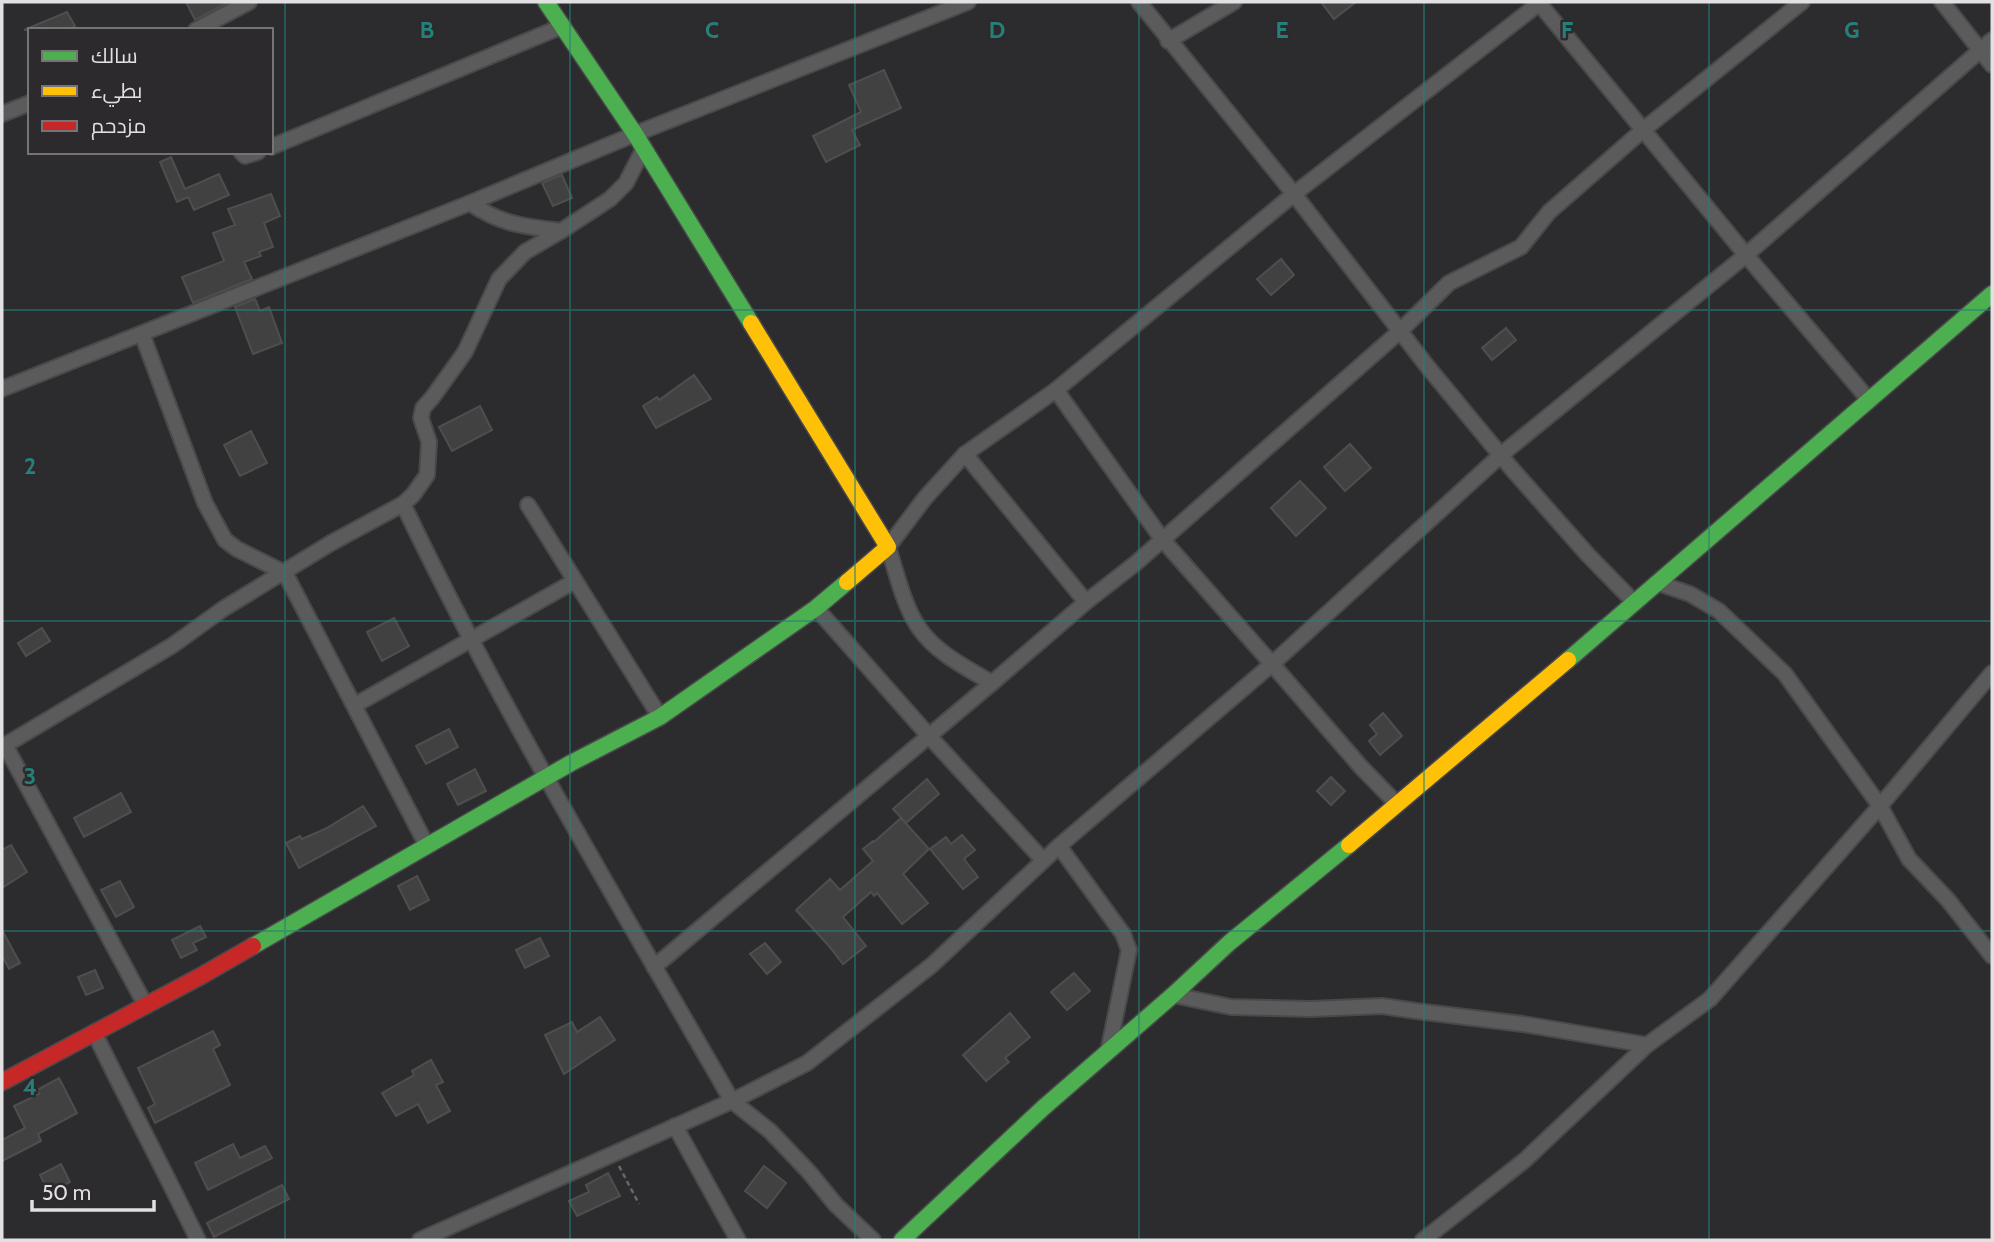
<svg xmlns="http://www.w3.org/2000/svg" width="1994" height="1242" viewBox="0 0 1994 1242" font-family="Cabin,Cairo,sans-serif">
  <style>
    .building { fill: #424142; stroke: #4f4e4f; stroke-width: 2 }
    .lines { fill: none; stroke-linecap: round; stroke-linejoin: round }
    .street-casing { stroke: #49484a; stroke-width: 18 }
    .fast-casing { stroke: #49484a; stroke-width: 19 }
    .slow-casing { stroke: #49484a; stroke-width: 19 }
    .jam-casing { stroke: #49484a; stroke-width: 19 }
    .path { stroke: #686768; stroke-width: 2.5; stroke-dasharray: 5 3.5; stroke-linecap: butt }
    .street { stroke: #5b5b5c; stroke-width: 14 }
    .fast { stroke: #4caf50; stroke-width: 16 }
    .slow { stroke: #ffc107; stroke-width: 16 }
    .jam { stroke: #c62828; stroke-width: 16 }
    .grid { fill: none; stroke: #24817a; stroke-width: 2; stroke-opacity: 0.55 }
    .grid-label { font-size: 23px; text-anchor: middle; font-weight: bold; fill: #24817a; stroke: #2d2a2e; stroke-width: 5; stroke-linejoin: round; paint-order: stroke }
  </style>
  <rect width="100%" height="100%" fill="#2c2b2d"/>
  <!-- building -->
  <g class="building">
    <polygon points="186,2 229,2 195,20"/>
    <polygon points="1321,2 1356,2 1334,19"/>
    <polygon points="67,12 75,26 66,30 24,30"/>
    <polygon points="884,70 901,108 852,130 860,145 826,162 813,136 861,112 849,85"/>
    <polygon points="171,157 185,189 219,174 229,195 194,210 188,197 177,202 160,162"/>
    <polygon points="562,175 572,198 553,206 542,183"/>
    <polygon points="271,194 280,216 264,223 273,247 259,252 261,256 244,262 252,279 193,303 182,277 224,261 213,233 235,225 228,209"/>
    <polygon points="1281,259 1294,275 1271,295 1257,279"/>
    <polygon points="255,299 260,311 269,307 282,343 253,354 235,307"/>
    <polygon points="1506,328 1516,340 1492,360 1482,348"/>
    <polygon points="694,375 711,399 656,428 643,406 657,397 659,400"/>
    <polygon points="480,406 492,430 452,451 439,427"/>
    <polygon points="251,431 267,463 240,476 224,445"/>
    <polygon points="1350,444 1371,468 1345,491 1324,467"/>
    <polygon points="1300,481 1326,508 1296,536 1271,508"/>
    <polygon points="394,618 409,646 382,661 367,632"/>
    <polygon points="42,628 50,641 26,656 18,643"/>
    <polygon points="1383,713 1402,736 1380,755 1369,741 1377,734 1370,725"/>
    <polygon points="449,729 458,747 426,764 416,746"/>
    <polygon points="475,769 486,791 458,805 447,784"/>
    <polygon points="1331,777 1345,791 1331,805 1317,791"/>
    <polygon points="927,779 939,794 906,823 893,809"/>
    <polygon points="121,793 131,812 84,837 74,818"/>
    <polygon points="363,806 376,826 299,868 286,843 300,836 302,839 325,829"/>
    <polygon points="901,818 929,849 903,874 928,903 902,924 877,893 874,896 871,892 843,917 866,946 843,964 828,945 796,910 830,879 840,890 873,861 863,849 873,841 874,842"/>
    <polygon points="962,835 975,850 964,859 978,877 963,889 930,849 946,837 951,844"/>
    <polygon points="11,845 27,872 2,888 2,850"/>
    <polygon points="417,876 429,900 410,910 398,886"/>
    <polygon points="120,881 134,907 116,917 101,890"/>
    <polygon points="200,926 206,937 193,943 197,950 181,958 172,940"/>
    <polygon points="2,930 20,963 9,969 2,956"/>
    <polygon points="540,938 549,956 525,968 516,950"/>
    <polygon points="765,943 781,962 767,974 750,954"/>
    <polygon points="95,970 103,988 86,995 78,977"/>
    <polygon points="1074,973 1090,991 1067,1010 1051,992"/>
    <polygon points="1010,1013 1030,1037 1005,1058 1009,1062 986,1081 963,1055"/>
    <polygon points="600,1017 615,1040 564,1074 545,1035 572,1022 577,1032"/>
    <polygon points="213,1031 220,1045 213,1049 230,1085 155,1123 148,1108 155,1104 138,1068"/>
    <polygon points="431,1060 443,1082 436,1085 450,1111 428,1123 418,1104 396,1116 382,1093 414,1075 412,1071"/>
    <polygon points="59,1078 77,1113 38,1134 41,1141 2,1161 2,1140 25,1128 14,1106 39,1094 37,1090"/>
    <polygon points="233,1144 240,1158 265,1146 272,1158 208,1190 195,1163"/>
    <polygon points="61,1164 70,1182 49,1193 40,1175"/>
    <polygon points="764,1166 786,1183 767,1208 745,1191"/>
    <polygon points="608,1173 620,1196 577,1216 569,1201 589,1192 586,1185"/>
    <polygon points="282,1185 289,1199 214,1237 207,1223"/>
  </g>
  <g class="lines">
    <defs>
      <g id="street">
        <polyline points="1139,2 1294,194 1427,366 1512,469 1588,555 1635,603"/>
        <polyline points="1942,2 1992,65"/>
        <polyline points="1539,3 1746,255 1869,400"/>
        <polyline points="196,30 249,2"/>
        <polyline points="1168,41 1234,2"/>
        <polyline points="2,114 30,103"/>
        <polyline points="271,147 563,26"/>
        <polyline points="241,152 245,156 258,152"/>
        <path d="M470 203C502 225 524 226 561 231"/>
        <polyline points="142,334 205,503 225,540 237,549 285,573 427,846"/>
        <polyline points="2,389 470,203 635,134 968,2"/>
        <polyline points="965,454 1086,602"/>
        <path d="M403 504C501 709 619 904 732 1101L420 1240"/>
        <polyline points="528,505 660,717"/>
        <polyline points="1658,583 1690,594 1719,611 1785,674 1880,806 1909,859 1948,900 1992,956"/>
        <polyline points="816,608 929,736 1043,860"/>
        <path d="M992 683C967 668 936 653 919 628 904 607 896 571 888 547L925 498 965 454 1056 390 1294 194 1541 2"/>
        <polyline points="355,705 575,581"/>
        <polyline points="5,745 146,1006"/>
        <polyline points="2,747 173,645 223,609 331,543 403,504 413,495 427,475 429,442 421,418 423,408 432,398 465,352 499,279 525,252 561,231 610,199 626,183 644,148"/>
        <polyline points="1397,804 1361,767 1272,664 1502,454 1746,255 1992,40"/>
        <polyline points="1059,846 1123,934 1129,950 1108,1052"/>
        <polyline points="654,967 992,683 1086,602 1136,563 1399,332 1449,283 1521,247 1549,212 1643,130 1802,2"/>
        <polyline points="1173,995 1231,1007 1311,1009 1382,1006 1416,1011 1523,1024 1647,1045"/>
        <path d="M94 1032C128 1102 164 1170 198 1240"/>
        <polyline points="675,1126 738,1240"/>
        <polyline points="873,1240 836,1205 809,1172 770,1131 732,1101 807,1063 932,965 1059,846 1272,664 1162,539 1056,390"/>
        <polyline points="1423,1240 1525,1160 1647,1045 1710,999 1880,806 1992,673"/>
      </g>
      <g id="fast">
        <polyline points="546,2 635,134 751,323"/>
        <polyline points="1568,660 1992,294"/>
        <polyline points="253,946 571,763 660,717 816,608 847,582"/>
        <polyline points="902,1240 1043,1108 1173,995 1229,943 1349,845"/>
      </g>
      <g id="slow">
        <polyline points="751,323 888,547 847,582"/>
        <polyline points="1349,845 1568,660"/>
      </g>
      <polyline id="jam" points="2,1082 201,976 253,946"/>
    </defs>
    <!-- street casing -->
    <use href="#street" class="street-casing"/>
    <!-- fast casing -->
    <use href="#fast" class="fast-casing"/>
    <!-- slow casing -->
    <use href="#slow" class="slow-casing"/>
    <!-- jam casing -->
    <use href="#jam" class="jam-casing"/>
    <!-- path -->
    <polyline class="path" points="619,1166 639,1204"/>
    <!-- street -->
    <use href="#street" class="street"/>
    <!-- fast -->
    <use href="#fast" class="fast"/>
    <!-- slow -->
    <use href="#slow" class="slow"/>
    <!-- jam -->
    <use href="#jam" class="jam"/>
  </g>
  <!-- grid -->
  <path class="grid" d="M285 2V1240M570 2V1240M855 2V1240M1139 2V1240M1424 2V1240M1709 2V1240M2 310H1992M2 621H1992M2 931H1992"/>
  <g class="grid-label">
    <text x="427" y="38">B</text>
    <text x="712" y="38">C</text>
    <text x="997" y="38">D</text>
    <text x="1282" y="38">E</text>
    <text x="1567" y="38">F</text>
    <text x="1852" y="38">G</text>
    <text x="30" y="474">2</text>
    <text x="30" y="784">3</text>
    <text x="30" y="1095">4</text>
  </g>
  <!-- border -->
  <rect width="1994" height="1242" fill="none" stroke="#e2e0e3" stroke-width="7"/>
  <!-- legend -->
  <rect x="28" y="28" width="245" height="126" fill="#2d2a2e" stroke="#757376" stroke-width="2"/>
  <rect x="42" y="51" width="35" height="10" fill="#4caf50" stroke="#757376" stroke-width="2"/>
  <text x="91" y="63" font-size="21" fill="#e2e0e3">سالك</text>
  <rect x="42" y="86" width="35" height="10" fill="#ffc107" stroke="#757376" stroke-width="2"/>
  <text x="91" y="98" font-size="21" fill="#e2e0e3">بطيء</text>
  <rect x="42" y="121" width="35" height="10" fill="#c62828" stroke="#757376" stroke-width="2"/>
  <text x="91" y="133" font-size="21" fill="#e2e0e3">مزدحم</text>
  <!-- scale -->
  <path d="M32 1200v10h122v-10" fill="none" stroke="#e2e0e3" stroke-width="3.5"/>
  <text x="42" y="1200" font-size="21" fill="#e2e0e3" stroke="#2d2a2e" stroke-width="5" paint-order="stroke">50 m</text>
</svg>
